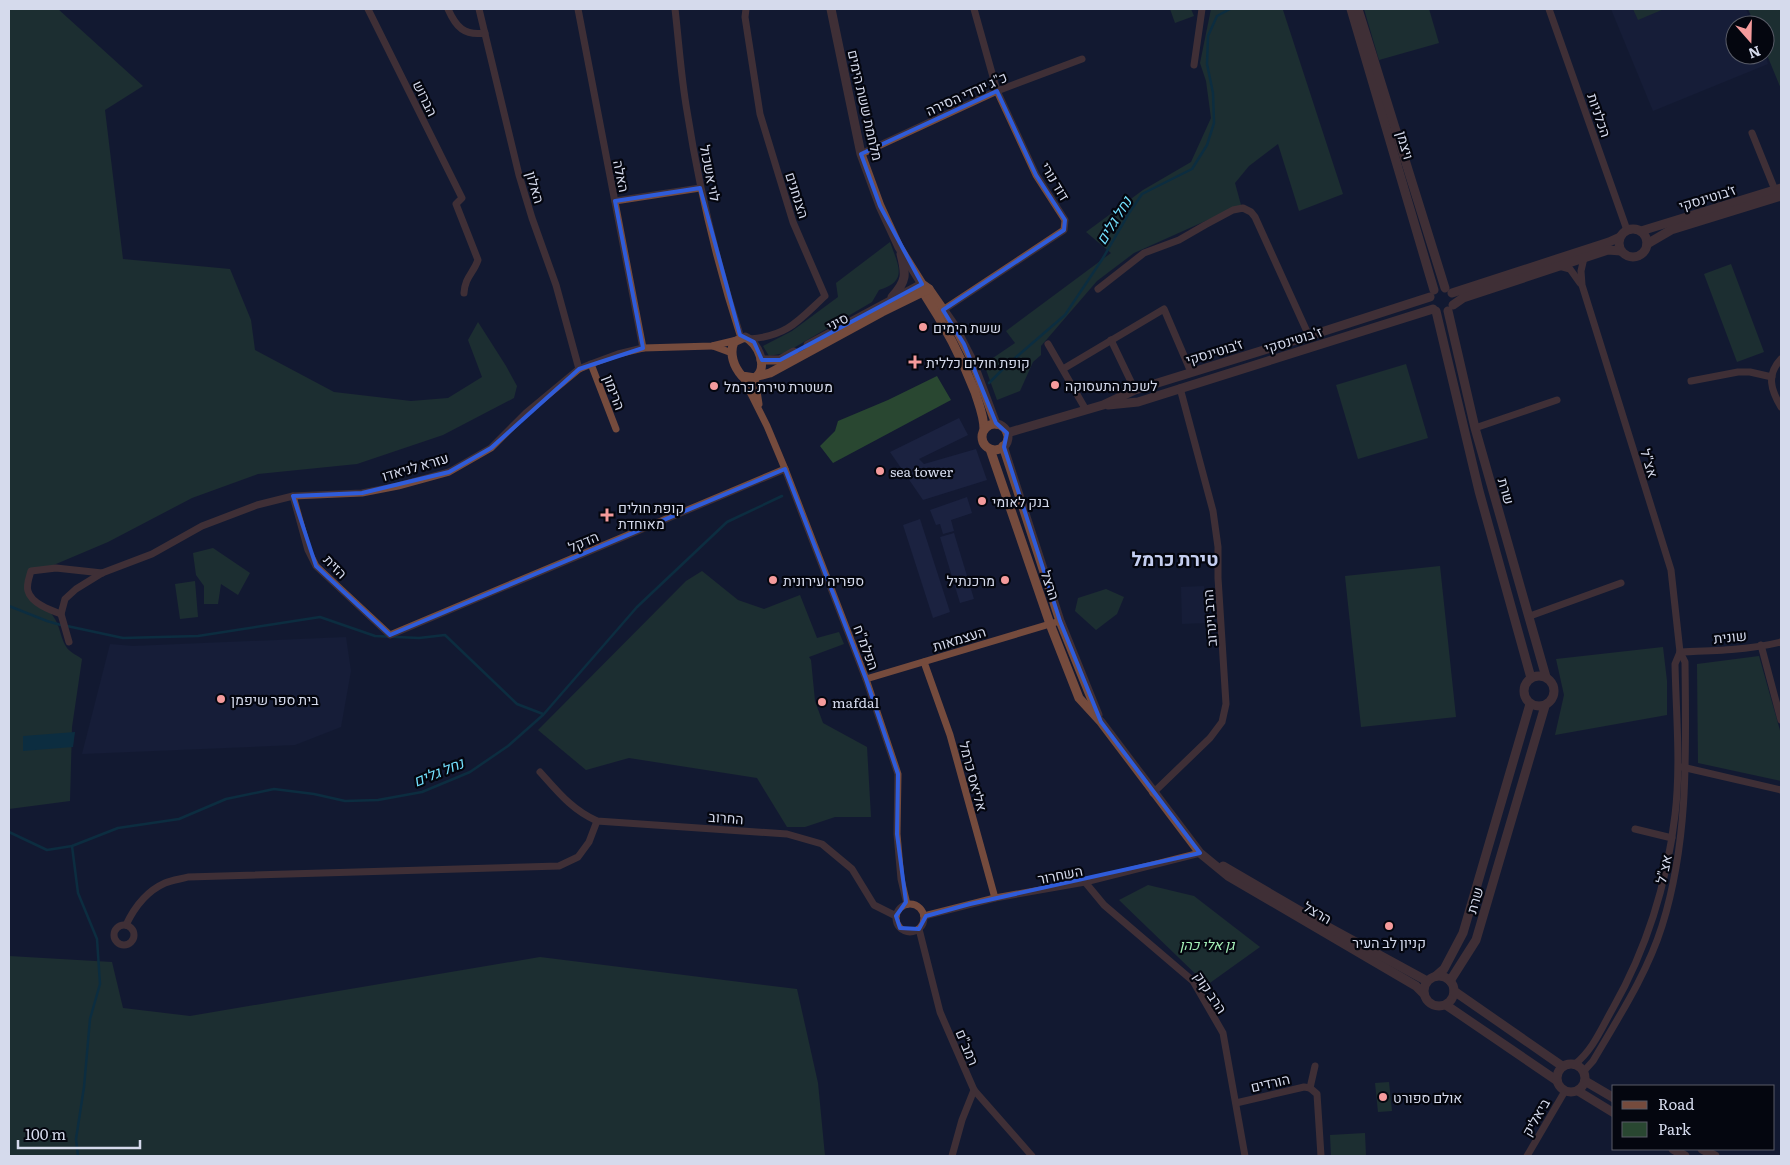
<svg xmlns="http://www.w3.org/2000/svg" width="1790" height="1165" viewBox="0 0 1790 1165" font-family="Literata,Heebo,serif">
  <style>
    .built { fill: #1b2240 }
    .green { fill: #294731 }
    .water { fill: #054552 }
    .lines { fill: none; stroke-linecap: round; stroke-linejoin: round }
    .stream { stroke: #054552; stroke-width: 2.5 }
    .minor { stroke: #754b3d; stroke-width: 7 }
    .tertiary { stroke: #754b3d; stroke-width: 9 }
    .marked { fill: none; stroke: #2f5cda; stroke-width: 4; stroke-linejoin: round }
    .poi-dot { fill: #f59b9c; stroke: #04060f; stroke-width: 2 }
    .labels { text-anchor: middle; dominant-baseline: central; stroke-width: 4.5; stroke-linejoin: round; paint-order: stroke }
    .street-label { font-size: 14px; fill: #d5daec; stroke: #04060f }
    .poi-label { font-size: 14px; fill: #d5daec; stroke: #04060f; text-anchor: start }
    .park-label { font-size: 14px; font-style: italic; fill: #a5f0b8; stroke: #04060f }
    .water-label { font-size: 15px; font-style: italic; fill: #72dffc; stroke: #04060f }
    .district-label { font-size: 19px; font-weight: bold; fill: #c4cef0; stroke: #04060f }
  </style>
  <rect width="100%" height="100%" fill="#131932"/>
  <!-- built -->
  <g class="built">
    <polygon points="1611,9 1746,9 1752,25 1735,25 1735,55 1765,55 1768,64 1653,111"/>
    <polygon points="959,418 968,435 919,459 924,464 976,449 987,480 923,500 890,452"/>
    <polygon points="967,497 972,513 951,520 954,531 943,534 940,524 936,525 930,510"/>
    <polygon points="920,519 950,612 933,618 903,525"/>
    <polygon points="954,533 974,599 960,603 940,537"/>
    <polygon points="1204,586 1205,623 1182,624 1181,587"/>
    <polygon points="346,637 351,671 341,727 295,745 82,754 110,644 133,646"/>
  </g>
  <!-- green -->
  <g class="green">
    <path d="M9 9H58L143 86 105 110 123 259 230 269 251 320 255 350 334 392 411 401 448 398 482 377 468 340 478 322 506 366 517 386 514 398 443 435 357 464 258 474 192 498 108 542 30 575C29 613 43 597 55 619 60 627 61 640 67 648 70 652 78 656 82 659L72 727 70 801 9 809Z"/>
    <polygon points="1170,9 1191,9 1194,16 1175,23"/>
    <polygon points="1211,9 1285,9 1283,10 1343,194 1299,211 1278,144 1249,166 1235,183 1241,205 1134,253 1097,281 1041,346 1041,355 1033,362 1020,391 997,400 984,364 1015,343 1006,331 1111,253 1086,232 1143,190 1191,162 1211,118 1206,81 1200,63"/>
    <polygon points="1364,9 1429,9 1439,43 1379,60"/>
    <polygon points="1633,9 1664,9 1638,20"/>
    <polygon points="1748,9 1781,9 1781,89 1765,50 1765,25 1755,25"/>
    <path d="M890 242C898 265 909 281 879 290L872 302 785 353 769 356 763 346 792 331 838 297 836 283Z"/>
    <polygon points="1731,264 1764,352 1737,362 1704,274"/>
    <polygon points="1406,364 1428,438 1358,459 1336,385"/>
    <polygon points="937,376 951,400 833,463 820,446 835,431 838,421 888,400"/>
    <polygon points="213,548 250,573 238,595 221,584 218,604 204,604 204,586 196,575 193,553"/>
    <polygon points="1440,566 1456,717 1361,727 1345,576"/>
    <polygon points="702,571 738,600 764,609 800,595 817,638 839,632 844,644 809,657 811,660 815,701 823,723 867,747 871,817 835,817 805,827 787,827 757,778 629,758 586,770 538,730 686,581"/>
    <polygon points="195,581 198,617 180,619 175,584"/>
    <polygon points="1106,589 1124,597 1117,614 1096,630 1075,611 1078,598"/>
    <polygon points="1663,647 1667,681 1667,715 1555,735 1564,695 1556,659"/>
    <polygon points="1759,656 1781,734 1781,781 1698,763 1697,664"/>
    <polygon points="1148,885 1194,896 1260,947 1207,985 1119,900"/>
    <polygon points="9,956 112,962 123,1008 190,1016 540,957 797,989 818,1083 825,1156 9,1156"/>
    <polygon points="1389,1082 1392,1111 1378,1112 1375,1083"/>
    <polygon points="1365,1133 1366,1156 1331,1156 1330,1135"/>
  </g>
  <!-- water -->
  <polygon class="water" points="75,732 73,747 23,751 23,736"/>
  <g class="lines">
    <!-- stream -->
    <g class="stream">
      <polyline points="989,383 1007,365 1065,315 1103,258 1129,213 1142,194 1192,169 1207,145 1214,123 1213,93 1207,64 1208,36 1217,16 1230,9"/>
      <polyline points="9,606 47,621 61,625"/>
      <polyline points="67,626 123,638 198,636 320,617 375,636 419,638 445,635 517,704 543,714"/>
      <polyline points="9,832 47,850 72,846 118,828 179,819 226,799 274,789 314,794 345,801 378,800 422,792 470,772 508,746 543,715 637,607 727,522 782,496"/>
      <polyline points="72,846 78,893 97,939 100,984 90,1019 84,1087 76,1139 78,1156"/>
    </g>
    <!-- minor -->
    <g class="minor">
      <path d="M368 9 462 198 456 204 478 260C473 274 465 277 464 293"/>
      <path d="M448 9C456 27 464 36 485 33"/>
      <polyline points="479,9 519,175 532,218 556,285 579,369"/>
      <polyline points="578,9 643,348"/>
      <path d="M675 9C679 43 681 77 687 111 699 188 717 264 741 338"/>
      <path d="M746 9 745 17 760 114 793 222 825 296C799 320 788 336 750 339"/>
      <polyline points="1549,9 1627,230"/>
      <polyline points="1194,65 1202,9"/>
      <polyline points="1752,133 1775,190"/>
      <polyline points="861,154 997,91 1082,59"/>
      <polyline points="615,201 700,188"/>
      <polyline points="1559,266 1570,269 1580,283"/>
      <polyline points="1098,289 1144,253 1179,240 1205,225 1233,210 1243,208 1251,212 1255,217 1309,336"/>
      <polyline points="943,310 1064,230 1065,220 1036,175 997,91 974,9"/>
      <polyline points="1111,340 1135,390"/>
      <polyline points="1048,344 1086,410"/>
      <polyline points="713,346 732,353"/>
      <path d="M1781 359C1766 375 1771 390 1781 407"/>
      <polyline points="591,364 616,429"/>
      <polyline points="1063,369 1164,309 1191,372"/>
      <polyline points="742,376 767,426 785,469 866,679 898,774 897,834 901,879 907,904"/>
      <polyline points="755,378 759,404"/>
      <polyline points="1691,381 1738,372 1750,372 1772,377"/>
      <polyline points="1475,428 1557,400"/>
      <polyline points="293,496 308,550 316,566 390,635 785,469"/>
      <path d="M61 614C50 610 31 603 28 591 26 585 29 578 31 571L56 568 102 573"/>
      <polyline points="1530,616 1621,583"/>
      <polyline points="69,642 61,614 65,599 76,589 102,573 152,554 202,526 257,505 293,496 362,493 398,486 449,472 491,448 526,413 579,369 591,364 618,354 643,348 712,346 737,340"/>
      <polyline points="1761,645 1781,720"/>
      <path d="M1680 652C1713 651 1749 650 1781 642"/>
      <polyline points="924,662 950,735 995,898"/>
      <polyline points="866,679 1060,621"/>
      <polyline points="1682,767 1781,790"/>
      <path d="M540 772C558 792 572 810 597 821L787 834 822 844 852 869 874 905 896 916"/>
      <polyline points="1153,793 1210,738 1222,722 1226,704 1218,578 1218,547 1213,511 1180,388"/>
      <polyline points="1635,829 1672,838"/>
      <polyline points="1085,882 1104,905 1193,981 1223,1033 1245,1156"/>
      <circle cx="910" cy="918" r="14"/>
      <polyline points="924,916 995,898 1085,882 1200,853"/>
      <path d="M126 925C134 908 147 891 165 883 172 880 181 879 188 877L559 866 578 857 589 842 597 821"/>
      <circle cx="124" cy="935" r="10"/>
      <polyline points="919,929 940,1012 974,1090 1032,1156"/>
      <path d="M1575 1064C1593 1050 1602 1027 1613 1008 1647 948 1667 883 1675 815 1681 765 1676 714 1675 664L1680 652"/>
      <polyline points="1315,1066 1310,1088 1317,1094 1321,1156"/>
      <path d="M1584 1071 1593 1061C1618 1018 1647 974 1662 926 1689 840 1686 751 1685 662L1680 652 1671 570 1582 285 1581 271 1584 258"/>
      <polyline points="1236,1103 1304,1087 1310,1088"/>
      <polyline points="952,1156 962,1120 974,1090"/>
      <polyline points="1527,1156 1565,1091"/>
    </g>
    <!-- tertiary -->
    <g class="tertiary">
      <polyline points="831,9 861,154 880,206 899,247 922,284 929,289 954,325 972,360 996,424"/>
      <polyline points="1351,9 1434,290"/>
      <polyline points="1358,9 1445,288"/>
      <circle cx="1633" cy="243" r="14"/>
      <polyline points="1641,231 1781,188"/>
      <polyline points="1647,244 1671,230 1781,196"/>
      <path d="M922 287 923 292C944 324 961 356 975 392 979 405 984 416 984 429"/>
      <polyline points="1452,293 1609,242 1620,237"/>
      <path d="M892 297C907 281 906 274 901 254"/>
      <polyline points="1453,305 1463,298 1608,250 1621,251"/>
      <polyline points="1436,311 1479,491 1531,678"/>
      <polyline points="1448,311 1475,428 1546,677"/>
      <path d="M745 337C758 342 769 368 755 378L742 376C734 367 729 354 734 342Z"/>
      <polyline points="808,345 922,284"/>
      <polyline points="761,360 780,360 794,352"/>
      <polyline points="758,376 770,373 882,312 929,289"/>
      <polyline points="1108,405 1138,402 1433,309"/>
      <circle cx="995" cy="437" r="13"/>
      <polyline points="1007,433 1103,405 1135,390 1309,336 1430,297"/>
      <polyline points="1003,446 1060,621 1098,715"/>
      <polyline points="990,449 1050,624 1079,698 1101,722 1200,853 1228,876 1416,986 1423,993"/>
      <circle cx="1539" cy="691" r="15"/>
      <polyline points="1223,866 1319,922 1427,981"/>
      <circle cx="1439" cy="991" r="15"/>
      <polyline points="1436,976 1444,969 1463,933 1530,704"/>
      <polyline points="1450,981 1476,940 1545,706"/>
      <polyline points="1454,991 1562,1066"/>
      <polyline points="1446,1005 1556,1080"/>
      <circle cx="1571" cy="1078" r="14"/>
      <polyline points="1585,1081 1614,1098"/>
      <polyline points="1578,1091 1614,1113"/>
      <polyline points="1673,1149 1685,1156"/>
      <polyline points="1702,1149 1715,1156"/>
    </g>
  </g>
  <!-- marked area -->
  <path d="M0 0H1790V1165H0ZM997 91 1036 175 1065 220 1064 230 943 310 964 344 996 423 1007 433 1004 447 1060 621 1101 722 1200 853 970 904 926 916 919 929 900 928 896 916 906 902 897 834 898 774 866 679 785 469 390 635 316 566 293 496 362 493 449 472 491 448 579 369 643 348 615 201 700 188 740 335 754 342 762 360H780L922 284 880 206 861 154Z" fill="#131932" fill-opacity=".55" fill-rule="evenodd"/>
  <path class="marked" d="M997 91 1036 175 1065 220 1064 230 943 310 964 344 996 423 1007 433 1004 447 1060 621 1101 722 1200 853 970 904 926 916 919 929 900 928 896 916 906 902 897 834 898 774 866 679 785 469 390 635 316 566 293 496 362 493 449 472 491 448 579 369 643 348 615 201 700 188 740 335 754 342 762 360H780L922 284 880 206 861 154Z"/>
  <!-- markers -->
  <g class="poi-dot">
    <circle cx="923" cy="327" r="5"/>
    <path d="M912.5 354.5h5v5h5v5h-5v5h-5v-5h-5v-5h5z"/>
    <circle cx="1055" cy="385" r="5"/>
    <circle cx="714" cy="386" r="5"/>
    <circle cx="880" cy="471" r="5"/>
    <circle cx="982" cy="501" r="5"/>
    <path d="M604.5 507.5h5v5h5v5h-5v5h-5v-5h-5v-5h5z"/>
    <circle cx="773" cy="580" r="5"/>
    <circle cx="1005" cy="580" r="5"/>
    <circle cx="221" cy="699" r="5"/>
    <circle cx="822" cy="702" r="5"/>
    <circle cx="1389" cy="926" r="5"/>
    <circle cx="1383" cy="1097" r="5"/>
  </g>
  <g class="labels">
    <!-- street labels -->
    <g class="street-label">
      <text transform="translate(966 93) rotate(-24)">כ"ג יורדי הסירה</text>
      <text transform="translate(426 98) rotate(64)">הברוש</text>
      <text transform="translate(866 105) rotate(77)">מלחמת ששת הימים</text>
      <text transform="translate(1600 115) rotate(71)">הכלניות</text>
      <text transform="translate(1406 145) rotate(74)">ויצמן</text>
      <text transform="translate(711 173) rotate(79)">לוי אשכול</text>
      <text transform="translate(622 176) rotate(79)">האלה</text>
      <text transform="translate(1056 181) rotate(59)">דוד נורי</text>
      <text transform="translate(536 187) rotate(74)">האלון</text>
      <text transform="translate(798 195) rotate(72)">הצנחנים</text>
      <text transform="translate(1707 197) rotate(-17)">ז׳בוטינסקי</text>
      <text transform="translate(837 321) rotate(-28)">סיני</text>
      <text transform="translate(1293 339) rotate(-17)">ז'בוטינסקי</text>
      <text transform="translate(1214 351) rotate(-17)">ז׳בוטינסקי</text>
      <text transform="translate(615 392) rotate(69)">הרימון</text>
      <text transform="translate(1650 463) rotate(73)">אצ"ל</text>
      <text transform="translate(415 466) rotate(-16)">עזרא לניאדו</text>
      <text transform="translate(1507 491) rotate(74)">שרת</text>
      <text transform="translate(583 541) rotate(-23)">הדקל</text>
      <text transform="translate(336 566) rotate(46)">הזית</text>
      <text transform="translate(1051 585) rotate(71)">הרצל</text>
      <text transform="translate(1209 618) rotate(-94)">הרב וינרוב</text>
      <text transform="translate(1730 636) rotate(-6)">שונית</text>
      <text transform="translate(959 638) rotate(-17)">העצמאות</text>
      <text transform="translate(867 647) rotate(69)">הפלמ"ח</text>
      <text transform="translate(974 776) rotate(75)">אליאס כרמל</text>
      <text transform="translate(726 817) rotate(4)">החרוב</text>
      <text transform="translate(1663 869) rotate(-77)">אצ"ל</text>
      <text transform="translate(1060 874) rotate(-11)">השחרור</text>
      <text transform="translate(1474 900) rotate(-74)">שרת</text>
      <text transform="translate(1318 912) rotate(30)">הרצל</text>
      <text transform="translate(1211 992) rotate(56)">הרב קוק</text>
      <text transform="translate(968 1047) rotate(67)">רמב"ם</text>
      <text transform="translate(1270 1082) rotate(-13)">הורדים</text>
      <text transform="translate(1535 1117) rotate(-60)">ביאליק</text>
    </g>
    <!-- poi labels -->
    <g class="poi-label">
      <text x="933" y="327">ששת הימים</text>
      <text x="926" y="362">קופת חולים כללית</text>
      <text x="1065" y="385">לשכת התעסוקה</text>
      <text x="724" y="386">משטרת טירת כרמל</text>
      <text x="890" y="471">sea tower</text>
      <text x="992" y="501">בנק לאומי</text>
      <text x="618" y="507">קופת חולים<tspan x="618" dy="16">מאוחדת</tspan></text>
      <text x="783" y="580">ספריה עירונית</text>
      <text x="995" y="580" text-anchor="end">מרכנתיל</text>
      <text x="231" y="699">בית ספר שיפמן</text>
      <text x="832" y="702">mafdal</text>
      <text x="1389" y="942" text-anchor="middle">קניון לב העיר</text>
      <text x="1393" y="1097">אולם ספורט</text>
    </g>
    <!-- park labels -->
    <g class="park-label">
      <text x="1207" y="944">גן אלי כהן</text>
    </g>
    <!-- water labels -->
    <g class="water-label">
      <text transform="translate(1113 220) rotate(-58)">נחל גלים</text>
      <text transform="translate(438 771) rotate(-22)">נחל גלים</text>
    </g>
    <!-- district labels -->
    <g class="district-label">
      <text x="1175" y="558">טירת כרמל</text>
    </g>
  </g>
  <!-- border -->
  <rect width="1790" height="1165" fill="none" stroke="#d5daec" stroke-width="20"/>
  <!-- legend -->
  <rect x="1612" y="1085" width="162" height="65" fill="#04060f" stroke="#585b67"/>
  <rect x="1622" y="1101" width="25" height="8" fill="#754b3d" stroke="#585b67"/>
  <text x="1658" y="1110" font-size="15" fill="#d5daec">Road</text>
  <rect x="1622" y="1122" width="25" height="15" fill="#294731" stroke="#585b67"/>
  <text x="1658" y="1135" font-size="15" fill="#d5daec">Park</text>
  <!-- north arrow -->
  <g transform="translate(1750 40) rotate(160)"><circle r="24" fill="#04060f" stroke="#585b67"/>
  <path d="M0-4L9 19L0 12L-9 19Z" fill="#f59b9c"/>
  <text y="-8" font-size="14" font-weight="bold" text-anchor="middle" fill="#d5daec">N</text>
  </g>
  <!-- scale -->
  <path d="M18 1140v8h122v-8" fill="none" stroke="#d5daec" stroke-width="2.5"/>
  <text x="25" y="1140" font-size="15" fill="#d5daec" stroke="#04060f" stroke-width="4" paint-order="stroke">100 m</text>
</svg>
